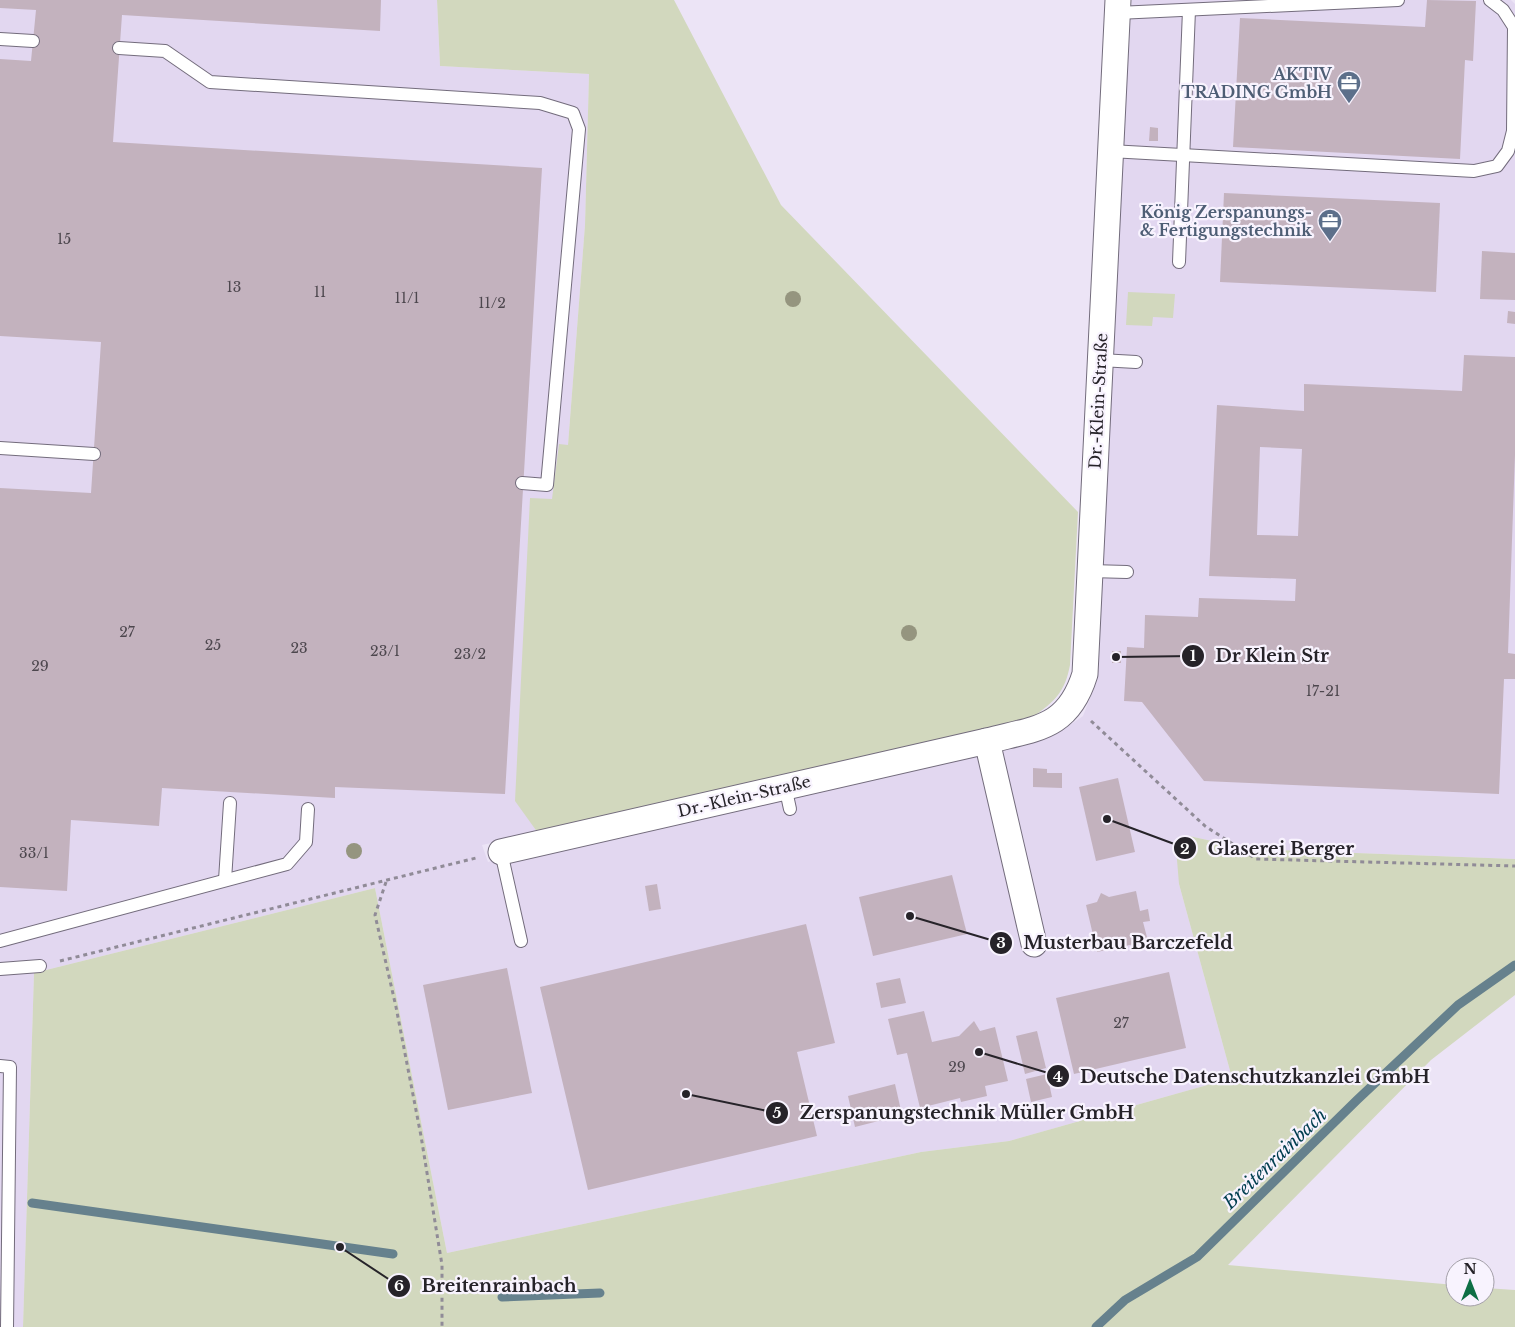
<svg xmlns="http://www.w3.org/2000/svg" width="1515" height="1327" viewBox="0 0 1515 1327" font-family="'Libre Baskerville',serif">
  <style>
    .built { fill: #e2d7f0 }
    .green { fill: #d2d8be }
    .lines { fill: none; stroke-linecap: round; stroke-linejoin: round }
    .stream { stroke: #66818d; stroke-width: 9 }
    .building { fill: #c3b2be; fill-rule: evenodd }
    .service-casing { stroke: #736c7c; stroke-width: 14 }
    .minor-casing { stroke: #736c7c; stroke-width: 27 }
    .path { stroke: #908b97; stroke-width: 3; stroke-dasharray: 4 4; stroke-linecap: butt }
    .service { stroke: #fff; stroke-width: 12 }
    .minor { stroke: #fff; stroke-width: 25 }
    .tree { fill: #95957f }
    .labels { text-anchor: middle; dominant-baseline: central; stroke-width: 4.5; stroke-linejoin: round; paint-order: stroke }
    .number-label { font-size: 14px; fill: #4d474e }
    .service-label { font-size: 16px; font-weight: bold; fill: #4e5e75; stroke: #f8f3fe; text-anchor: end }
    .street-label { font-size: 16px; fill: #262329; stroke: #f8f3fe }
    .water-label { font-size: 18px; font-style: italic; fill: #003e4f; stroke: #f8f3fe }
    .leader { fill: none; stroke: #262329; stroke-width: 2 }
    .callout-dot { fill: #262329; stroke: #f8f3fe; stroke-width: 2 }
    .mark-label { font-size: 15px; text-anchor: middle; font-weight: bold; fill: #fff }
    .callout-label { font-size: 18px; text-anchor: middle; font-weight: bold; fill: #262329; stroke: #f8f3fe; stroke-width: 4.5; stroke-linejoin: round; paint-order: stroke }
  </style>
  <rect width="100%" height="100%" fill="#ece4f6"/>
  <!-- built -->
  <polygon class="built" points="0,0 437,0 440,66 589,74 585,225 538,833 482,845 488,862 1057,734 1083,716 1098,678 1122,153 1132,0 1511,0 1515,4 1515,859 1249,849 1189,836 1179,884 1232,1078 1009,1141 921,1152 447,1253 375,888 34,973 23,1327 0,1327"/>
  <!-- green -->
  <g class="green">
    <path d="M437 0H674L781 205 1078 512 1070 665C1065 692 1055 701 1033 717L538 833 515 801 530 498 552 499 559 444 568 445 585 225 589 74 440 66Z"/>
    <polygon points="1128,292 1175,294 1173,318 1153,317 1152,326 1126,325"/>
    <polygon points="1189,836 1249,849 1515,859 1515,995 1431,1060 1228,1265 1455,1285 1455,1297 1485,1297 1485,1288 1515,1290 1515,1327 23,1327 34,973 375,888 447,1253 921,1152 1009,1141 1232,1078 1179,884 1176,848"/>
  </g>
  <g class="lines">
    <!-- stream -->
    <g class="stream">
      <polyline points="32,1203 393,1254"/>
      <polyline points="502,1297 600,1293"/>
      <polyline points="1096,1327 1125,1300 1197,1257 1357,1100 1458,1005 1515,965"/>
    </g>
  </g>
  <!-- building -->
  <g class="building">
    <polygon points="0,0 381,0 380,31 122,15 113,142 542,168 505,794 335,787 335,798 162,788 159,826 71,820 67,891 0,887 0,488 91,493 101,342 0,336 0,59 31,61 36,10 0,8"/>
    <polygon points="1427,0 1476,1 1473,61 1465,60 1460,159 1233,147 1240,18 1425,27"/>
    <polygon points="1150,127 1158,128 1158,141 1149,141"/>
    <polygon points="1224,193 1440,203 1436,292 1220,282"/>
    <polygon points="1482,251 1515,253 1515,300 1480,299"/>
    <polygon points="1508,311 1515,312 1515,324 1507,323"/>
    <path d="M1464 355 1515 357V455L1508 653 1515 654V679H1504L1499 794 1204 781 1142 702 1124 701 1127 647 1144 648 1145 615 1198 617 1199 598 1295 601 1296 579 1209 576 1217 405 1304 411V384L1462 391ZM1260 447 1302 449 1298 536 1257 535Z"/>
    <rect x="1112" y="651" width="9" height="12"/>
    <polygon points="1033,768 1047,769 1047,773 1062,773 1062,788 1033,787"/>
    <polygon points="1118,778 1135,852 1096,861 1079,787"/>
    <polygon points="952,875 967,934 873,956 859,897"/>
    <polygon points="657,884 661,909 649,911 645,886"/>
    <polygon points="1136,891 1140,911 1148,909 1150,921 1143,922 1148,941 1097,952 1086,905 1097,902 1101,893 1109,897"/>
    <polygon points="806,924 835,1043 797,1052 817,1136 588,1190 540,987"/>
    <polygon points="507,968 532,1093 448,1110 423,985"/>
    <polygon points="1169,972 1186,1048 1074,1074 1056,998"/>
    <polygon points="900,978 906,1003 881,1008 876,983"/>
    <polygon points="924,1011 932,1042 959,1036 974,1021 980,1031 995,1027 1008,1081 985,1086 987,1096 961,1102 960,1098 920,1108 907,1053 897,1055 888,1019"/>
    <polygon points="1037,1031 1046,1068 1025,1074 1016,1036"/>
    <polygon points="1047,1074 1052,1097 1031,1102 1026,1079"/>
    <polygon points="895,1084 902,1115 855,1127 848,1096"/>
  </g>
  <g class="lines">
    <defs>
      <g id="service">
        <polyline points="1117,13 1398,0"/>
        <polyline points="0,39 33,41"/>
        <polyline points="119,48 165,51 210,82 540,103 573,113 579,129 547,485 522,483"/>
        <polyline points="1110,151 1474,171 1497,166 1508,151 1513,131 1514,27 1503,10 1490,0"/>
        <polyline points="1179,262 1189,10"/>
        <polyline points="1100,360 1136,362"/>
        <polyline points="0,448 94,454"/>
        <polyline points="1090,571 1127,572"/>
        <polyline points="785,786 790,809"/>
        <polyline points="501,852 521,941"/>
        <polyline points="225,880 230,803"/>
        <polyline points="0,941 287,864 306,842 308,809"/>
        <polyline points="0,969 40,966"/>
        <polyline points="0,1066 10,1067 7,1327"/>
      </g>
      <g id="minor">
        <polyline points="987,741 1034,944"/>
        <path d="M501 852 987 741C1037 728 1068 729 1085 674L1118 0"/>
      </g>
    </defs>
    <!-- service casing -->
    <use href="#service" class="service-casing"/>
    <!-- minor casing -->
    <use href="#minor" class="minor-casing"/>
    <!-- path -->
    <g class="path">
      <polyline points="1091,721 1205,826 1256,859 1515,866"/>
      <polyline points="386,882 375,915 396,1007 421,1136 442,1265 442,1327"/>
      <polyline points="60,961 476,858"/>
    </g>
    <!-- service -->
    <use href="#service" class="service"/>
    <!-- minor -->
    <use href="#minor" class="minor"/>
  </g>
  <!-- trees -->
  <g class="tree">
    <circle cx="793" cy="299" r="8"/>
    <circle cx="909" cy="633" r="8"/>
    <circle cx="354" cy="851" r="8"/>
    <circle cx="404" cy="1286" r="8"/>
  </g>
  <!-- icons -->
  <defs>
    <symbol id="office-pin" viewBox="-11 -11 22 30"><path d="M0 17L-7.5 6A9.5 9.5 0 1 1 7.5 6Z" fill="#5c6f8a" stroke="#f8f3fe"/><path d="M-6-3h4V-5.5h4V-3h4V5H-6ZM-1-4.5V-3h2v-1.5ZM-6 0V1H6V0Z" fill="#fff"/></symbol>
  </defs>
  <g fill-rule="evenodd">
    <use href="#office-pin" x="1335" y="69" width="28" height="38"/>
    <use href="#office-pin" x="1316" y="207" width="28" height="38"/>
  </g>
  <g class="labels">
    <!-- number labels -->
    <g class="number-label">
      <text x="64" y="239">15</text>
      <text x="234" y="287">13</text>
      <text x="320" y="292">11</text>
      <text x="407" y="298">11/1</text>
      <text x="492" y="303">11/2</text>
      <text x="127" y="632">27</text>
      <text x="213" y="645">25</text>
      <text x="299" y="648">23</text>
      <text x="385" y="651">23/1</text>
      <text x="470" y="654">23/2</text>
      <text x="40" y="666">29</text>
      <text x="1323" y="691">17-21</text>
      <text x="34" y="853">33/1</text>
      <text x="1121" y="1023">27</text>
      <text x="957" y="1067">29</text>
    </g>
    <!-- service labels -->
    <g class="service-label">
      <text x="1332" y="74">AKTIV<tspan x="1332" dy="18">TRADING GmbH</tspan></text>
      <text x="1312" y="212">König Zerspanungs-<tspan x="1312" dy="18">&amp; Fertigungstechnik</tspan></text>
    </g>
    <!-- street labels -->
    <g class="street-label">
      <text transform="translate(1098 401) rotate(-87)">Dr.-Klein-Straße</text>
      <text transform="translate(744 796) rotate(-13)">Dr.-Klein-Straße</text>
    </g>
    <!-- water labels -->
    <g class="water-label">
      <text transform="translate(1275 1159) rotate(-44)">Breitenrainbach</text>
    </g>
  </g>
  <!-- callouts -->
  <path class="leader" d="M1116 657L1193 656M1107 819L1185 848M910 916L1001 943M979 1052L1058 1076M686 1094L777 1113M340 1247L399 1286"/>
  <g class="callout-dot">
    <circle cx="1116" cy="657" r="5"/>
    <circle cx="1107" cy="819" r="5"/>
    <circle cx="910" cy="916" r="5"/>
    <circle cx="979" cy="1052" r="5"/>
    <circle cx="686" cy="1094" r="5"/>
    <circle cx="340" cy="1247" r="5"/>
    <circle cx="1193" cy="656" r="12"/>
    <circle cx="1185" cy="848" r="12"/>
    <circle cx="1001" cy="943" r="12"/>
    <circle cx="1058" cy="1076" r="12"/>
    <circle cx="777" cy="1113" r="12"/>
    <circle cx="399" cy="1286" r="12"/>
  </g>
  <g class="mark-label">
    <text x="1193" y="661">1</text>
    <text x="1185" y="854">2</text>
    <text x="1001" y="948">3</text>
    <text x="1058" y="1082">4</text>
    <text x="777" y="1118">5</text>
    <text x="399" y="1291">6</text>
  </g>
  <g class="callout-label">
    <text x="1272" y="662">Dr Klein Str</text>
    <text x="1281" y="855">Glaserei Berger</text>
    <text x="1128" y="949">Musterbau Barczefeld</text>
    <text x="1255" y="1083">Deutsche Datenschutzkanzlei GmbH</text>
    <text x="967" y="1119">Zerspanungstechnik Müller GmbH</text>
    <text x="499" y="1292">Breitenrainbach</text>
  </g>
  <!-- north arrow -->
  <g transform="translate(1470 1282)"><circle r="24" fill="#f8f3fe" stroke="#a4a0a9"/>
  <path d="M0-4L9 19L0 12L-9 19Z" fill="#0e6f45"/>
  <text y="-8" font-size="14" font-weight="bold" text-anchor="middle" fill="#262329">N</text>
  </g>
</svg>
